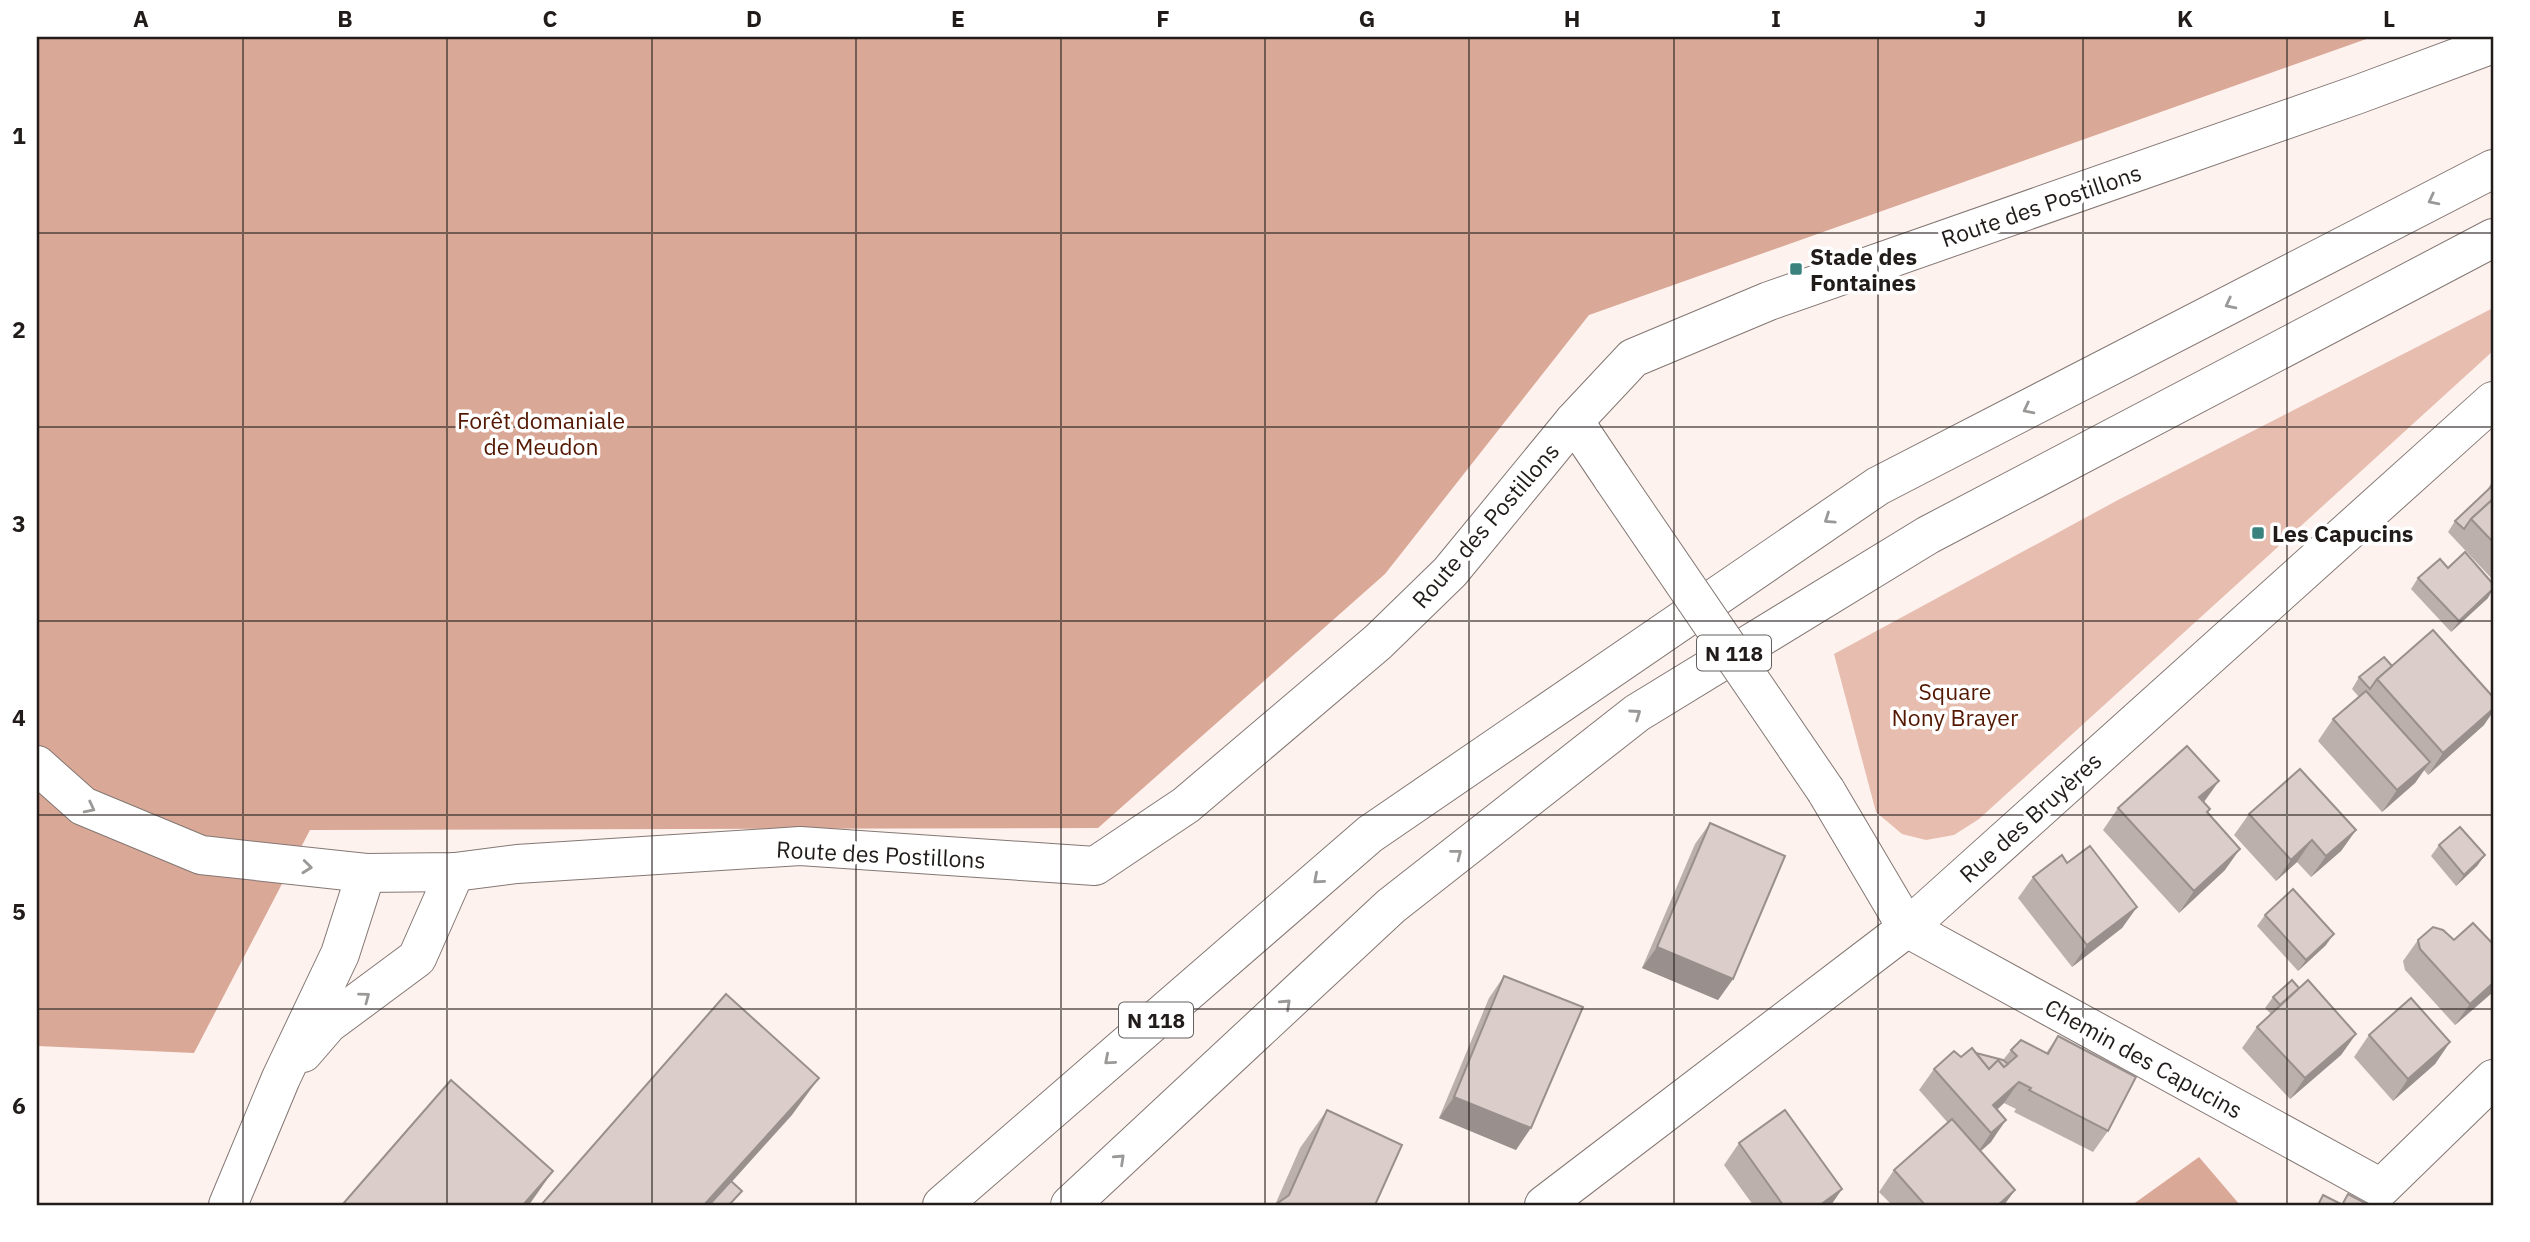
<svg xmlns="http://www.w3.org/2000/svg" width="2530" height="1242" viewBox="0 0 2530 1242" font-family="'IBM Plex Sans',sans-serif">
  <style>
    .green { fill: #e6bdaf }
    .forest { fill: #daa897 }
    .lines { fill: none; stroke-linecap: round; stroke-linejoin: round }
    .minor-casing { stroke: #837773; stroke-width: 40 }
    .highway-casing { stroke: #837773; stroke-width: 40 }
    .minor { stroke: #fff; stroke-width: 38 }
    .highway { stroke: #fff; stroke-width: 38 }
    .minor-bridge-casing { stroke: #837773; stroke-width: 40; stroke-linecap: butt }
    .minor-bridge { stroke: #fff; stroke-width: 38 }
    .wall { fill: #bcb0ad }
    .shaded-wall { fill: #99908d }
    .building { fill: #dbcdc9; stroke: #99908d; stroke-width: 2 }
    .oneway { stroke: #9b9998 }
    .grid { fill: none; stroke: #211c1a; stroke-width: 2; stroke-opacity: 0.55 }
    .poi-dot { fill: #3a827d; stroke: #fff; stroke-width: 2.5 }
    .labels { text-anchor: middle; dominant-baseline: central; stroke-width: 7; stroke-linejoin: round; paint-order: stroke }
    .shield { fill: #fff; stroke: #64605f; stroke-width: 2 }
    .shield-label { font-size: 21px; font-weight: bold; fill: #211c1a }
    .street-label { font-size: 23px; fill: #211c1a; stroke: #fff }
    .poi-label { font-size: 23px; font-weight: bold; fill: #211c1a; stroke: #fff; text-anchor: start }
    .park-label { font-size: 23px; fill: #541802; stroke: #fff }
    .neatline { fill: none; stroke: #211c1a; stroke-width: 2.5 }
    .grid-label { font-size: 23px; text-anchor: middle; font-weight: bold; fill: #211c1a }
  </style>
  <rect width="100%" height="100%" fill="#fef2ef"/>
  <!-- green -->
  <polygon class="green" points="2493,308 2493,351 1979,819 1954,835 1926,840 1902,834 1876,812 1834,654 2118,500"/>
  <!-- forest -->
  <g class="forest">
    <polygon points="37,37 2372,37 1589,315 1385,574 1098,828 310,830 194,1053 37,1046"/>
    <polygon points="2199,1157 2240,1205 2132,1205"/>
  </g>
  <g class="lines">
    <defs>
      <g id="minor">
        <polyline points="1574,421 1613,479"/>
        <polyline points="37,765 83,806 201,855 366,873 455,872 517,864 800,846 1095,866 1186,805 1378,642 1450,572 1574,421 1633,358 1769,301 2359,94 2493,44"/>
        <polyline points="1826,791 1907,928 2381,1188 2493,1079"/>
        <polyline points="303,1053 328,1024 417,958 455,872"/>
        <polyline points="228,1205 281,1078 340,954 366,873"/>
        <polyline points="1544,1205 1907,928 2493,401"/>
      </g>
      <g id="highway">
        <polyline points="942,1205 1370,834 1878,486 2493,169"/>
        <polyline points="1070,1205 1391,906 1637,713 1928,535 2493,238"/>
      </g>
    </defs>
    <!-- minor casing -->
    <use href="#minor" class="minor-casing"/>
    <!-- highway casing -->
    <use href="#highway" class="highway-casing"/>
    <!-- minor -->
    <use href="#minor" class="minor"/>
    <!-- highway -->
    <use href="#highway" class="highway"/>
    <defs>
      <polyline id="minor-bridge" points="1613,479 1826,791"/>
    </defs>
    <!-- minor-bridge casing -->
    <use href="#minor-bridge" class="minor-bridge-casing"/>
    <!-- minor-bridge -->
    <use href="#minor-bridge" class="minor-bridge"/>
  </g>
  <!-- wall -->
  <g class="wall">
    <polygon points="2493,480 2493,580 2448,532 2455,521 2486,492"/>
    <polygon points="2448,568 2488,598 2451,632 2411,589 2418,578"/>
    <polygon points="2392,666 2484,725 2428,775 2424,770 2415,783 2382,812 2318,741 2333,719 2359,697 2352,689 2359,677"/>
    <polygon points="2204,802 2210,809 2208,813 2225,870 2179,913 2103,830 2118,808"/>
    <polygon points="2249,814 2356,830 2341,851 2311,877 2297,862 2276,881 2234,835"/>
    <polygon points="1710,823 1733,979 1718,1000 1642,968 1695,844"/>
    <polygon points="2439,845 2485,855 2477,866 2456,886 2431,856"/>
    <polygon points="2067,863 2137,907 2122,928 2072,967 2018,898 2033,877"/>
    <polygon points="2265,915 2326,945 2298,971 2257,926"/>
    <polygon points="2418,940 2454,940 2493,992 2455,1025 2405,970 2403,961"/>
    <polygon points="1504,976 1516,1150 1439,1118 1489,998"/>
    <polygon points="2299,988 2356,1034 2341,1055 2290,1099 2242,1048 2257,1027 2271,1014 2265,1008 2273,997"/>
    <polygon points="2369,1035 2450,1042 2435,1064 2393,1101 2354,1057"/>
    <polygon points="2058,1036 2108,1131 2093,1152 2014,1112 2016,1109 2004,1103 1997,1110 1991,1142 1981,1151 2015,1190 2004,1205 1892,1205 1879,1192 1894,1170 1948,1123 1919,1090 1934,1069 1961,1057 1976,1053 2003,1060 2011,1050 2046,1053"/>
    <polygon points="1327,1110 1375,1205 1275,1205 1300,1148"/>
    <polygon points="1739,1143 1842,1189 1831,1205 1753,1205 1724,1165"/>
  </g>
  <!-- shaded-wall -->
  <g class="shaded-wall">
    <polygon points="2493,589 2488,598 2451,632 2459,621"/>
    <polygon points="2493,709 2493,712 2484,725 2428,775 2443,753"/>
    <polygon points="2430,762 2415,783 2382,812 2397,790"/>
    <polygon points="2219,781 2204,802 2199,797"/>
    <polygon points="2356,830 2341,851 2311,877 2326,856"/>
    <polygon points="2312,840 2297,862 2276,881 2291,860"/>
    <polygon points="2240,849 2225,870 2179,913 2194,891"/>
    <polygon points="2485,855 2477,866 2456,886 2464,875"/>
    <polygon points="2137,907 2122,928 2072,967 2087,945"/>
    <polygon points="2334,934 2326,945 2298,971 2306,960"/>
    <polygon points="1657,947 1733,979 1718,1000 1642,968"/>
    <polygon points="2493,983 2493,992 2455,1025 2470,1004"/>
    <polygon points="2356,1034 2341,1055 2290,1099 2305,1078"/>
    <polygon points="2450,1042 2435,1064 2393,1101 2408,1079"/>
    <polygon points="819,1078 792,1115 711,1205 704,1205"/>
    <polygon points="2019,1082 2004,1103 1982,1123 1993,1105"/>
    <polygon points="1454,1097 1531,1128 1516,1150 1439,1118"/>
    <polygon points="2006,1120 1991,1142 1976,1155 1991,1133"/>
    <polygon points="553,1171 529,1205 523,1205"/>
    <polygon points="1842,1189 1831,1205 1820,1205"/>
    <polygon points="2015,1190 2004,1205 1998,1205"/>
  </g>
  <!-- building -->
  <g class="building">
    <polygon points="2493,485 2493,499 2471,519 2464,529 2455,521"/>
    <polygon points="2493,499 2493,542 2471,519"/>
    <polygon points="2465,552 2493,584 2493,589 2459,621 2418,578 2440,559 2448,568"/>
    <polygon points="2433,630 2493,697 2493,709 2443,753 2377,679"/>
    <polygon points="2384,657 2392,666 2377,679 2370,689 2359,677"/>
    <polygon points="2366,691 2430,762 2397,790 2333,719"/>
    <polygon points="2187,746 2219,781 2199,797 2210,809 2207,812 2240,849 2194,891 2118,808"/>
    <polygon points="2300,769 2356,830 2326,856 2312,840 2291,860 2249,814"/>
    <polygon points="1710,823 1785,856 1733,979 1657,947"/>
    <polygon points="2460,827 2485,855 2464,875 2439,845"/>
    <polygon points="2090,846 2137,907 2087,945 2033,877 2062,855 2067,863"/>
    <polygon points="2293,889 2334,934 2306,960 2265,915"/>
    <polygon points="2473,923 2493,944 2493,983 2470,1004 2420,949 2418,940 2433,927 2443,930 2454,940"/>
    <polygon points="1504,976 1583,1007 1531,1128 1454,1097"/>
    <polygon points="2292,980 2299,988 2280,1005 2273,997"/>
    <polygon points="2308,980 2356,1034 2305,1078 2257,1027"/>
    <polygon points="726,994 819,1078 704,1205 541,1205"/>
    <polygon points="2411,998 2450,1042 2408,1079 2369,1035"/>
    <polygon points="2058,1036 2136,1077 2108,1131 2029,1090 2031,1088 2019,1082 1993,1105 2006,1120 1991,1133 1934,1069 1954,1051 1961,1057 1972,1048 1989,1069 1998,1060 2004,1067 2017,1056 2011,1050 2021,1040 2048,1054"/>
    <polygon points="1976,1053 2003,1060 2008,1064 2004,1067 1998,1060 1989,1069"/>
    <polygon points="451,1080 553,1171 523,1205 342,1205"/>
    <polygon points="1327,1110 1402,1145 1375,1205 1275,1205 1289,1195"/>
    <polygon points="1785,1110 1842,1189 1820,1205 1783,1205 1739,1143"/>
    <polygon points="1952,1119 2015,1190 1998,1205 1925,1205 1894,1170"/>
    <polygon points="731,1181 742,1191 729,1205 709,1205"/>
    <polygon points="2348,1194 2369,1205 2342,1205"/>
    <polygon points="2323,1195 2341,1204 2340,1205 2318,1205"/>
  </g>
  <!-- one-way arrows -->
  <defs><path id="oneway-chevron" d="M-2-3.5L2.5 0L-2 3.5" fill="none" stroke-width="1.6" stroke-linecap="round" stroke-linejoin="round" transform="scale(1.75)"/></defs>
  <g class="oneway">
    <use href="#oneway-chevron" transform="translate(2433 200) rotate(153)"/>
    <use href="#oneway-chevron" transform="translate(2230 304) rotate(153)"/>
    <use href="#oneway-chevron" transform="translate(2028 409) rotate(153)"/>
    <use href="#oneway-chevron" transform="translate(1829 519) rotate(146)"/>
    <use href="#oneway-chevron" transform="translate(1636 714) rotate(-35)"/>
    <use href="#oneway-chevron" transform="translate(90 808) rotate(27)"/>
    <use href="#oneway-chevron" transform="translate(1457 854) rotate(-38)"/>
    <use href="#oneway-chevron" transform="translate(307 867) rotate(6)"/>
    <use href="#oneway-chevron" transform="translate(1318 879) rotate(139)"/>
    <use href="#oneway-chevron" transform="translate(365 997) rotate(-37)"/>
    <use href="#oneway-chevron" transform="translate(1286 1004) rotate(-43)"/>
    <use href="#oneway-chevron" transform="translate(1109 1060) rotate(139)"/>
    <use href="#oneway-chevron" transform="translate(1120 1159) rotate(-43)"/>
  </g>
  <!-- grid -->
  <path class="grid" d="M243 37V1205M447 37V1205M652 37V1205M856 37V1205M1061 37V1205M1265 37V1205M1469 37V1205M1674 37V1205M1878 37V1205M2083 37V1205M2287 37V1205M37 233H2493M37 427H2493M37 621H2493M37 815H2493M37 1009H2493"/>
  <!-- markers -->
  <g class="poi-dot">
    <rect x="1789" y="262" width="14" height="14" rx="3.5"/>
    <rect x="2251" y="526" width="14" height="14" rx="3.5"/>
  </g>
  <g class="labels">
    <!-- shield labels -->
    <g class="shield">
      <rect x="1697" y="635.5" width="74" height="35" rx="5"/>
      <rect x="1119" y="1002.5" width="74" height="35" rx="5"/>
    </g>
    <g class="shield-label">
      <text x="1734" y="653">N 118</text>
      <text x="1156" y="1020">N 118</text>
    </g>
    <!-- street labels -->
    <g class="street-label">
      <text transform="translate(2041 205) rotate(-19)">Route des Postillons</text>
      <text transform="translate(1485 525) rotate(-49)">Route des Postillons</text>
      <text transform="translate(2030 817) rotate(-42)">Rue des Bruyères</text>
      <text transform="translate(881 854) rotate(3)">Route des Postillons</text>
      <text transform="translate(2144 1058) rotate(29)">Chemin des Capucins</text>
    </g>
    <!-- poi labels -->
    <g class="poi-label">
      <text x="1810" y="256">Stade des<tspan x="1810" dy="26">Fontaines</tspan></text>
      <text x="2272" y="533">Les Capucins</text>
    </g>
    <!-- park labels -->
    <g class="park-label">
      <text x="541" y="420">Forêt domaniale<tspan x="541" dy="26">de Meudon</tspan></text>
      <text x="1955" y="691">Square<tspan x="1955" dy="26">Nony Brayer</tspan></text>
    </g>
  </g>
  <!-- border -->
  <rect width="2530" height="1242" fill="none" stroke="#ffffff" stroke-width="77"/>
  <rect x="38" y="38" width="2454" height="1166" class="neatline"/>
  <g class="grid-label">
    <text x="141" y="27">A</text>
    <text x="345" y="27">B</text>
    <text x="550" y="27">C</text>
    <text x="754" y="27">D</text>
    <text x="958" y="27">E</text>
    <text x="1163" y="27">F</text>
    <text x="1367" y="27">G</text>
    <text x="1572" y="27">H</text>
    <text x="1776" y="27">I</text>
    <text x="1980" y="27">J</text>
    <text x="2185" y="27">K</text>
    <text x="2389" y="27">L</text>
    <text x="19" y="144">1</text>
    <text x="19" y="338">2</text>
    <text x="19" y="532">3</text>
    <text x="19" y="726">4</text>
    <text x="19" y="920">5</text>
    <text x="19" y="1114">6</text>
  </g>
</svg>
